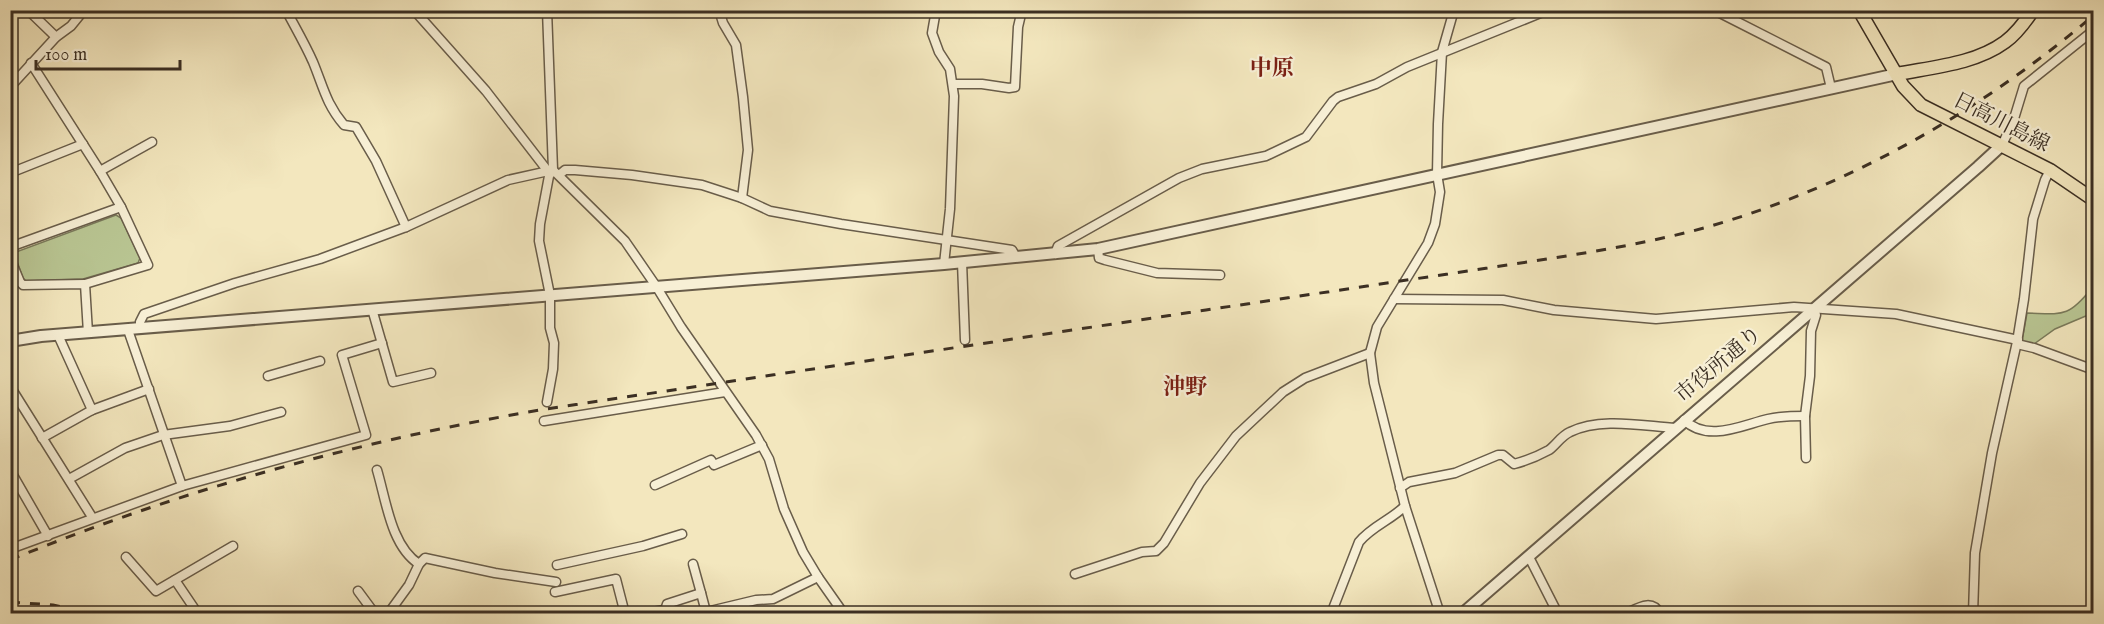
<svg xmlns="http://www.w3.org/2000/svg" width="2104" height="624" viewBox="0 0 2104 624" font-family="'IM FELL English','Noto Serif JP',serif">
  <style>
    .green { fill: #b9c693; stroke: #7a7a5b; stroke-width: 1.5 }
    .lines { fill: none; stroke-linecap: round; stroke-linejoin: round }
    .minor-casing { stroke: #695d4a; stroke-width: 11 }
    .tertiary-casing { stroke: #695d4a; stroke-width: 14 }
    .primary-casing { stroke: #3b2f23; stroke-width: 15 }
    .minor { stroke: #f7efd5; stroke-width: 8 }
    .tertiary { stroke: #f7efd5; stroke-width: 10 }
    .primary { stroke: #f3e7be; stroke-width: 12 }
    .rail { stroke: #3b2f23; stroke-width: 3; stroke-dasharray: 10 10; stroke-linecap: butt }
    .labels { text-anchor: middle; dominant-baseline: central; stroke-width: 4.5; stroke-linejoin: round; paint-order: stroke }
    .street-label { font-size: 21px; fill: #3b2f23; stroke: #f7efd5 }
    .neighbourhood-label { font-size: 22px; font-weight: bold; fill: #7a1f14; stroke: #f7efd5 }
  </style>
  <rect width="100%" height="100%" fill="#f3e7be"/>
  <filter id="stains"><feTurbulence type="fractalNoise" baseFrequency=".00333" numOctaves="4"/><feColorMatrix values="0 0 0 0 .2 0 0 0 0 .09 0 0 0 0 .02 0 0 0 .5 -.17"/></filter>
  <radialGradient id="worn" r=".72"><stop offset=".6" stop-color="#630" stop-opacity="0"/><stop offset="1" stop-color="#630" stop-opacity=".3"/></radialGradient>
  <!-- green -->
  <g class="green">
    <polygon points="116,215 121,218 140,258 138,263 83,279 26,281 23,278 15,256 16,252"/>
    <path d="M2091 289 2093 291V313L2055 329 2034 344 2022 341 2027 313C2062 314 2068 318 2091 289Z"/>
  </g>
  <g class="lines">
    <defs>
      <g id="minor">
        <polyline points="28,10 56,37"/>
        <path d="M286 10C295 27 305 44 313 62 323 86 326 104 344 125L356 127 376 161 406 227"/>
        <polyline points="414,10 486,91 547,170"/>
        <polyline points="547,10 553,170 549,176 540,224 539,241 550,295 550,328 554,343 553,369 547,402"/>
        <polyline points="719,10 723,23 736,45 743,97 748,150 742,198"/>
        <polyline points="936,10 932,33 939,52 950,69 954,96 950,209 944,264"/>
        <polyline points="1714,10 1826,67 1831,88"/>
        <polyline points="31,63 100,171 121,207 148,265 85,284"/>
        <polyline points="953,84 982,84 1009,88 1015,87 1018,27 1022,10"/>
        <polyline points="10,87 56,37 71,26 84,10"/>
        <polyline points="2002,145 2013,122 2024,86 2094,30"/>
        <polyline points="100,171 152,142"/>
        <polyline points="10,173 83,144"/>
        <polyline points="559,175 565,170 575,170 632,175 702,185 742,198 770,211 841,224 1012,250 1016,257"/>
        <polyline points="10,247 121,207"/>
        <polyline points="1098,249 1099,258 1105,260 1157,273 1220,275"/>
        <polyline points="1055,254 1058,246 1179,178 1202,169 1266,156 1306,137 1333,101 1338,97 1376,84 1407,67 1548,10"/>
        <polyline points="10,258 20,282 23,285 85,284 88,333"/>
        <polyline points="962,262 965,340"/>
        <polyline points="1394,299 1503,300 1554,310 1656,319 1794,307 1896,314 2018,340"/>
        <polyline points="372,309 393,382 431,373"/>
        <polyline points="140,328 140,322 144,314 235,283 320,259 406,227 508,180 553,170 625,241 656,286 681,327 756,435 769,459 784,509 803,552 818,577 844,614"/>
        <polyline points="128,330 182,486"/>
        <polyline points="58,335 92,410"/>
        <polyline points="2017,344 2034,348 2094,370"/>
        <polyline points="268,376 320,361"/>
        <polyline points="10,392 13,391 92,517"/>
        <path d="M1684 420C1708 443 1742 425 1768 419 1781 416 1793 416 1805 416"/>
        <polyline points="544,421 725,392"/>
        <polyline points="42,438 92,410 149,389"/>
        <polyline points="1806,458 1805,416 1810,376 1811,331 1816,315 1814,309"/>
        <polyline points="10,470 48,536"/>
        <path d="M377 470C386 500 391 546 419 564"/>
        <polyline points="69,479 125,448 163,435 230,426 281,412"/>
        <polyline points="655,485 711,460 714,465 762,445"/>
        <path d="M1400 488 1409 482 1455 473 1498 455H1503L1514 464C1526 461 1538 456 1549 450 1556 445 1561 436 1570 432 1601 417 1642 426 1676 428"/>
        <polyline points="10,549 182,486 366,435 342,355 382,343"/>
        <polyline points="126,557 156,591 233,546"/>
        <polyline points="1529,557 1558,614"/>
        <polyline points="693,564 701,593"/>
        <polyline points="557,565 643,546 682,534"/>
        <polyline points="1075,574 1142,552 1156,551 1164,543 1200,483 1236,436 1283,392 1305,378 1370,353"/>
        <polyline points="175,580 198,614"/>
        <polyline points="358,591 375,614"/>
        <polyline points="555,592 616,579 625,614"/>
        <polyline points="388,614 409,585 419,564 425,558 495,573 556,582"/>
        <polyline points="642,614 664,610"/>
        <polyline points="664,614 667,604 701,593 706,612 756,600 773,599 818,577"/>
        <path d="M1331 614 1359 542C1372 526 1391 520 1405 506"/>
        <polyline points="1440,614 1405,506 1374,383 1370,353 1377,327 1428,243 1435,224 1440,192 1437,174 1438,124 1442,52 1454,10"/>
        <path d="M1625 614C1638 608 1652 598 1660 614"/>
        <polyline points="1973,614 1975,553 1992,453 2017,342 2024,299 2033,219 2045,180 2050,170"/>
      </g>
      <g id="tertiary">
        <polyline points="10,341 41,336 944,264 1098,249 1897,74"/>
        <polyline points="1462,614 1978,167 2002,145"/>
      </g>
      <g id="primary">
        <polyline points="1859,10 1903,86 1921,105 2050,170 2094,200"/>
        <path d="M1897 74C1933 67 1975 64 2005 42 2016 34 2025 22 2033 10"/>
      </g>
    </defs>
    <!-- minor casing -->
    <use href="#minor" class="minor-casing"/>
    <!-- tertiary casing -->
    <use href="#tertiary" class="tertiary-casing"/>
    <!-- primary casing -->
    <use href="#primary" class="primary-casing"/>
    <!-- minor -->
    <use href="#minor" class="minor"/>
    <!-- tertiary -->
    <use href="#tertiary" class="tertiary"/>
    <!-- primary -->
    <use href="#primary" class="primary"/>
    <!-- rail -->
    <g class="rail">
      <path d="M10 560C183 489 362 440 546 409 766 376 986 343 1206 310 1300 296 1394 282 1488 268 1560 257 1633 247 1704 228 1848 187 1980 112 2094 15"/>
      <polyline points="10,602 53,605 98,614"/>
    </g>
  </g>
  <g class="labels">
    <!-- street labels -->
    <g class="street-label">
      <text transform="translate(2001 123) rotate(27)">日高川島線</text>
      <text transform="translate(1719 365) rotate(-40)">市役所通り</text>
    </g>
    <!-- neighbourhood labels -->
    <g class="neighbourhood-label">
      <text x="1272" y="69">中原</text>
      <text x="1185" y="388">沖野</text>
    </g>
  </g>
  <!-- margin -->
  <rect width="2104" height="624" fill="none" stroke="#f3e7be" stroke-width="36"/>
  <rect x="12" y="12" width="2080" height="600" fill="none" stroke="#3b2f23" stroke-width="3"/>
  <rect x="18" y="18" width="2068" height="588" fill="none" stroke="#3b2f23" stroke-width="1.5"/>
  <!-- scale -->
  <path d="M36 60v9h144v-9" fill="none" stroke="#3b2f23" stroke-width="3"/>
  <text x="45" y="60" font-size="18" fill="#3b2f23" stroke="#f7efd5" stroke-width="4.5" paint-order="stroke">100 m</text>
  <rect width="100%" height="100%" filter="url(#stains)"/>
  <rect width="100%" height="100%" fill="url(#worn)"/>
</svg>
